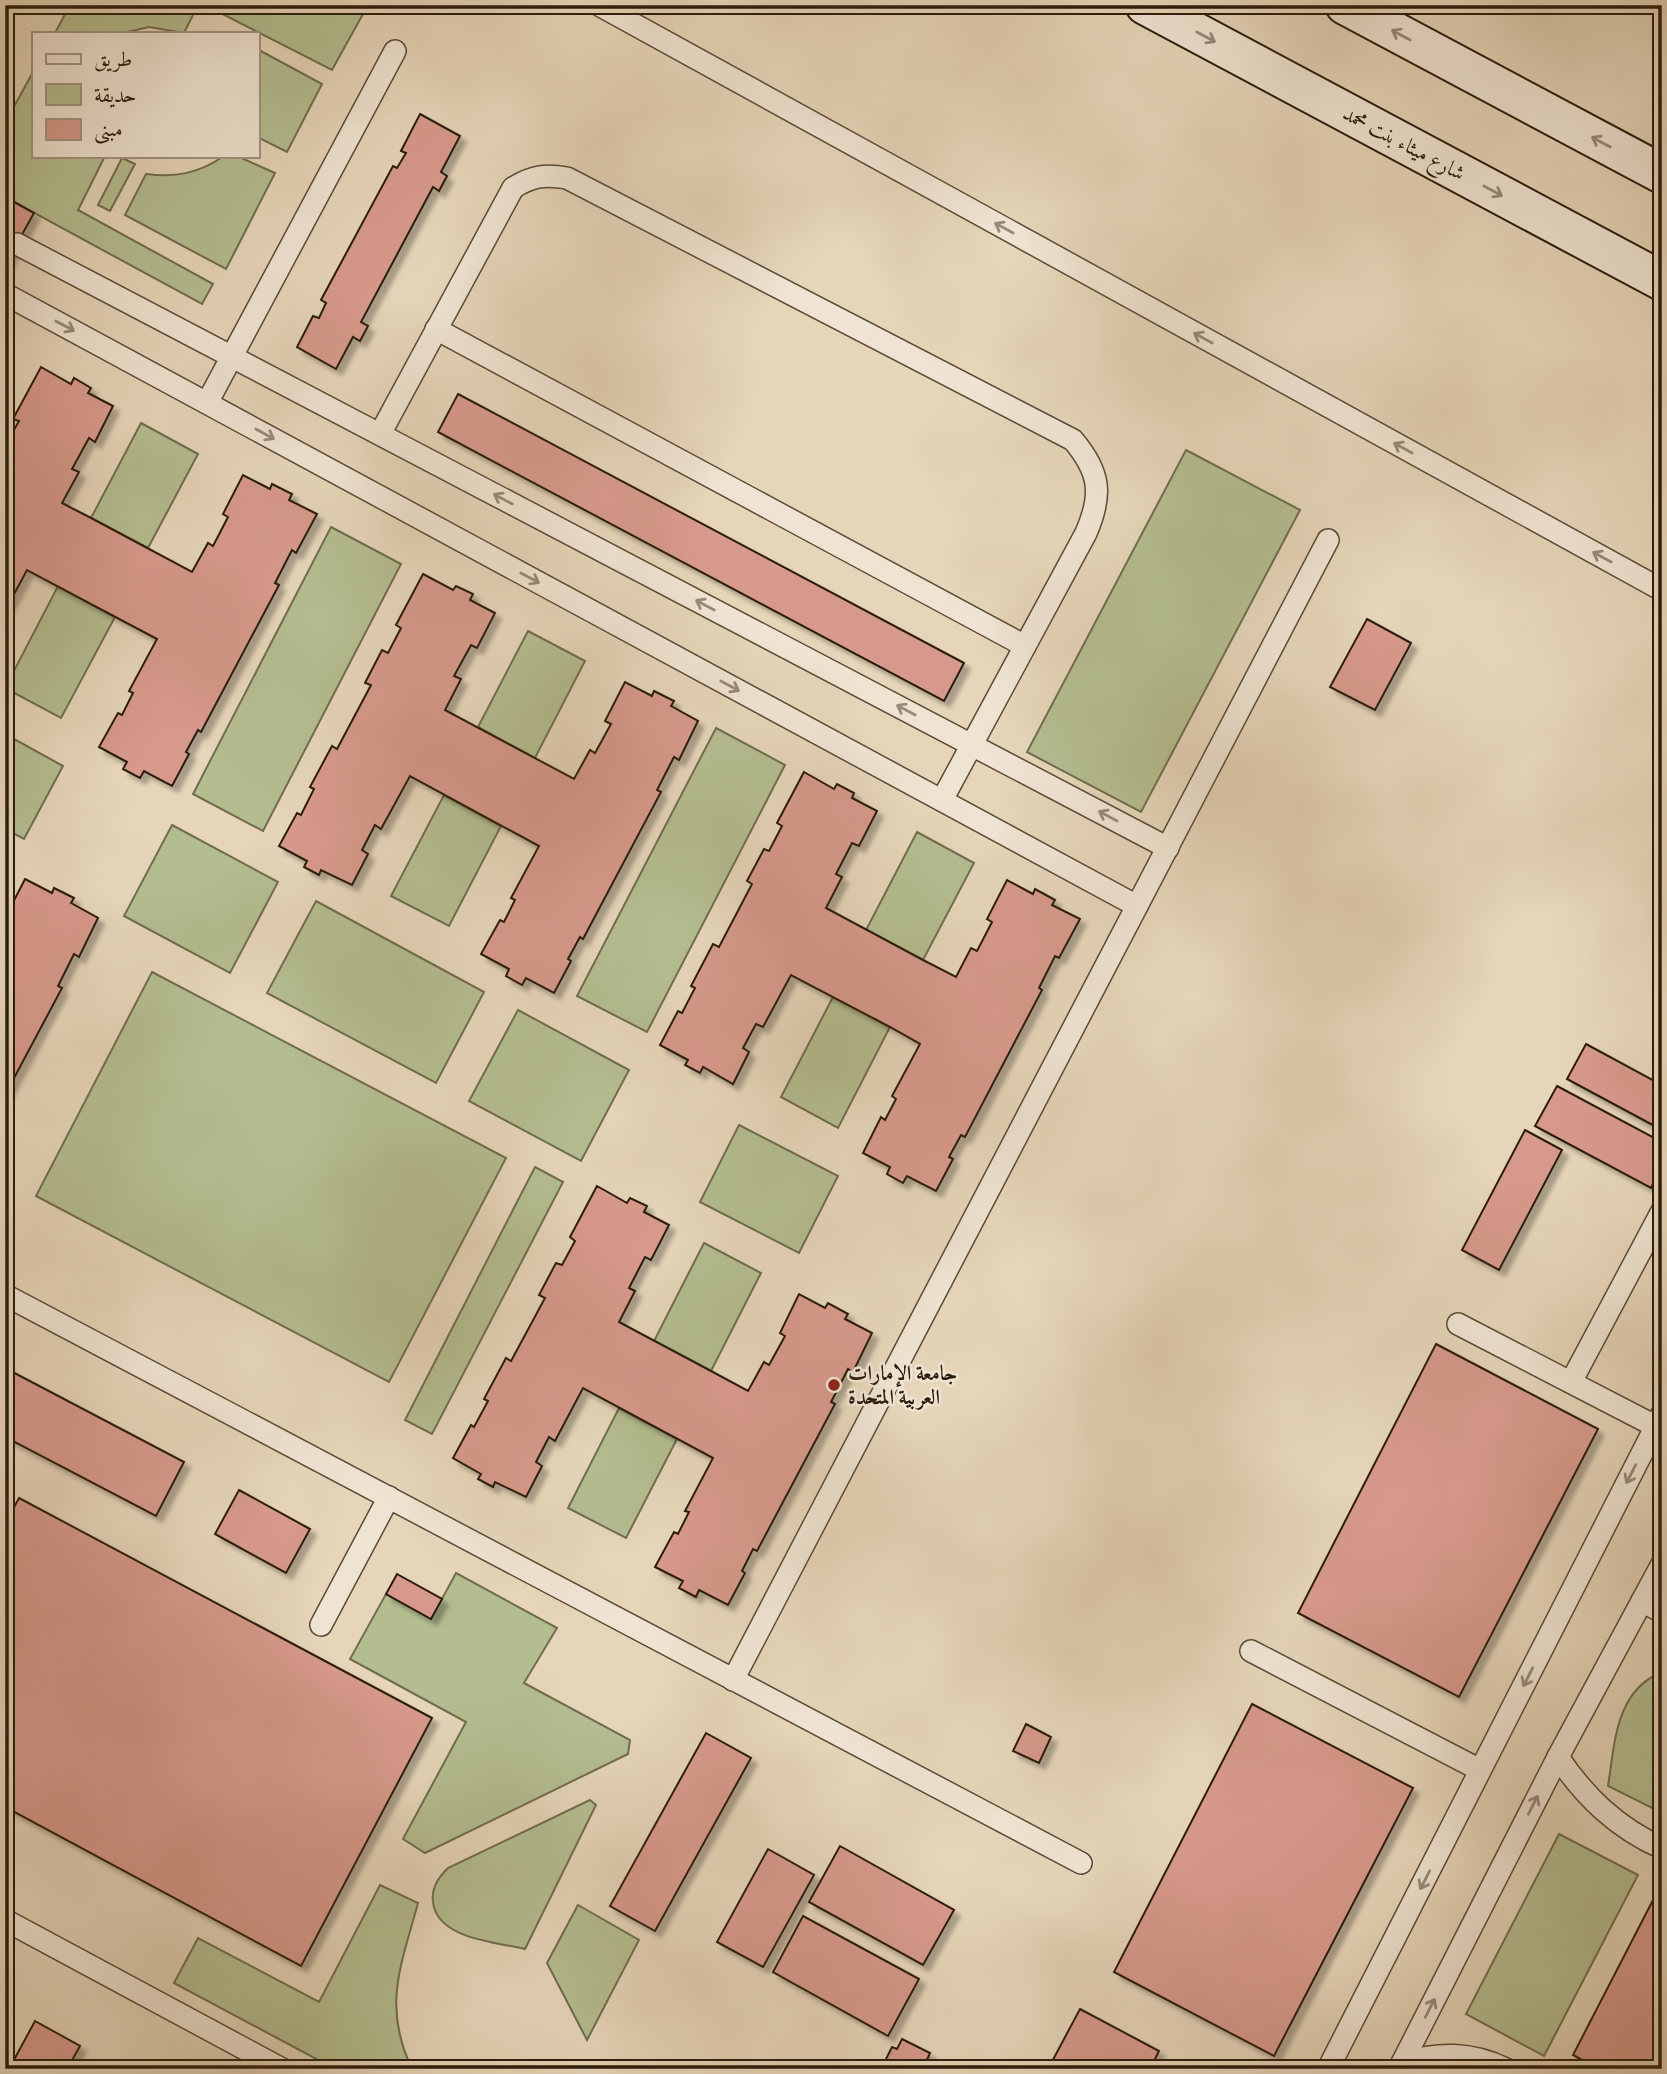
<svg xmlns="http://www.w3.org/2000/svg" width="1667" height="2074" viewBox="0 0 1667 2074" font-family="'IM FELL French Canon',Amiri,serif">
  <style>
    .green { fill: #b4bd90; stroke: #706d4e; stroke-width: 2 }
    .building { fill: #d7998b; stroke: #2b1d0c; stroke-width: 2; filter: url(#shadow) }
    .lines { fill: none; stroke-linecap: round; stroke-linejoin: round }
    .lane-casing { stroke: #5a4b37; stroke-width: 24 }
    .secondary-casing { stroke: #2b1d0c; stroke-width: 42 }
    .lane { stroke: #efe4d2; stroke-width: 21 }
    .secondary { stroke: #efe4d2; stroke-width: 38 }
    .oneway { stroke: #978a79 }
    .poi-dot { fill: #8f2418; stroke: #efe4d2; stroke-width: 2.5 }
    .labels { text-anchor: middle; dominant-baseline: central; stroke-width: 5; stroke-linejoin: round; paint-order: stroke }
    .street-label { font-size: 21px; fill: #2b1d0c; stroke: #efe4d2 }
    .poi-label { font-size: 21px; font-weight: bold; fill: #2b1d0c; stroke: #efe4d2; text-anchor: start }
  </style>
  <defs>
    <filter id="shadow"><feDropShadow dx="6" dy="6" stdDeviation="2" flood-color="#0004"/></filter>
  </defs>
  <rect width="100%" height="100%" fill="#e6d5b9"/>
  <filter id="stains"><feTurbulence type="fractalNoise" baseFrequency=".00286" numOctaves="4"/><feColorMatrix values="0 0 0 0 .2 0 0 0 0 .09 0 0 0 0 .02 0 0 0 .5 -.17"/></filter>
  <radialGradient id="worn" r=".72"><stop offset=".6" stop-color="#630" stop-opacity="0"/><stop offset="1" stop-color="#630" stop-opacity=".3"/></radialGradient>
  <!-- green -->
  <g class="green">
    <polygon points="70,5 198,5 184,33 149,27 123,33 55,33"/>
    <polygon points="205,5 346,5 363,14 332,70"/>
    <polygon points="257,49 322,84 287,152 257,137"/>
    <polygon points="33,72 33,156 105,156 78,210 213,284 202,304 5,197 5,123"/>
    <path d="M224 156H237L275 173 226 269 125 215 146 174C176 178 199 173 224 156Z"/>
    <polygon points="122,158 135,164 110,211 98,205"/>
    <polygon points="141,423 198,454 148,548 91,518"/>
    <polygon points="1186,450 1300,510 1141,812 1027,752"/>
    <polygon points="331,527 401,564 263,831 193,794"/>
    <polygon points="58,586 115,617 61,718 5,688"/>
    <polygon points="528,631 585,661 535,758 478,727"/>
    <polygon points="716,728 785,765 647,1032 577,996"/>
    <polygon points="5,734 63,766 24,839 5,829"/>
    <polygon points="444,795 501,826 449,926 391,896"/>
    <polygon points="172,825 278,882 230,973 124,916"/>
    <polygon points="917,832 974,863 923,960 866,930"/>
    <polygon points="316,901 484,992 436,1083 267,993"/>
    <polygon points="152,972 506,1158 389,1382 36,1196"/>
    <polygon points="833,997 890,1027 838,1128 781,1097"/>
    <polygon points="518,1010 629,1070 581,1161 469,1101"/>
    <polygon points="739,1125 838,1176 799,1253 700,1202"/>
    <polygon points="535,1167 563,1182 432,1434 405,1420"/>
    <polygon points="704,1243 761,1273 711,1371 654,1341"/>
    <polygon points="619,1408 677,1439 626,1538 568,1508"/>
    <polygon points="456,1573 557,1628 524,1683 630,1740 628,1754 425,1853 403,1839 466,1722 350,1659 386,1594 431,1619"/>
    <path d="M1662 1672V1813L1608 1786C1615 1743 1615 1691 1662 1672Z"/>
    <path d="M590 1800 596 1805 525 1949C496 1942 437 1939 433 1902 431 1888 438 1878 448 1868Z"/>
    <polygon points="1559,1834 1638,1875 1544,2056 1466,2014"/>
    <path d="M380 1885 418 1903C401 1966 382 2006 412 2069H335L174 1983 198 1938 319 2002Z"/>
    <polygon points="578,1905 639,1940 587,2040 547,1963"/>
  </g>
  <!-- building -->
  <g class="building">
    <polygon points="420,114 460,136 441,172 447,176 439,191 433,187 361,322 368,326 360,341 353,337 336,369 297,347 313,316 319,318 326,303 321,300 393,166 397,168 406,153 401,151"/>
    <polygon points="5,197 34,213 5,265"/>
    <polygon points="41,367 71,384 74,378 91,388 88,393 113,406 95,442 89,438 72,469 79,472 62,503 91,518 192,572 208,543 213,546 228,517 223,514 243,475 270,489 272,484 292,494 289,500 317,514 296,553 292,550 275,583 279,585 201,732 198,730 186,752 189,754 172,786 144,771 140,778 123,769 127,762 99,747 118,713 122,715 133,693 129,691 157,639 27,570 5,611 5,446 19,421 13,419"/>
    <polygon points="458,394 964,663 944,701 438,432"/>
    <polygon points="423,574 453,590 456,586 473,594 470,600 495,613 477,648 471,645 454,676 461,679 445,710 574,779 590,750 595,753 611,724 605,721 625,682 652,696 654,691 674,701 671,706 698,721 679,760 674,757 657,790 661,792 583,939 580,937 568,959 571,961 554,993 526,978 522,985 506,976 509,969 481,954 500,920 504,922 515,900 511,898 539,846 410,776 381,829 375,825 362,850 368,854 352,885 321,870 319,875 304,867 307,861 279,846 297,813 301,815 314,789 310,787 332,746 337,749 371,685 365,683 382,650 388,653 401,628 396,625"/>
    <polygon points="1367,619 1411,643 1375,710 1330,687"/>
    <polygon points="804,772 834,789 837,784 854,793 852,798 877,811 859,846 852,843 836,874 842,877 826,908 923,960 956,977 971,948 977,951 992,922 987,919 1007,880 1033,894 1035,889 1055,900 1052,905 1080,919 1059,958 1055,956 1039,988 1042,990 965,1137 961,1135 949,1157 953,1159 936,1191 907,1176 903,1183 887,1174 890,1167 863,1153 881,1117 885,1120 896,1099 892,1096 920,1044 890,1027 791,975 763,1027 756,1024 743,1048 749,1052 733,1084 703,1067 700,1073 685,1065 688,1060 660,1045 678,1011 682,1013 695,988 691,986 713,944 719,947 752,884 747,881 764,849 769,851 782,826 777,823"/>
    <polygon points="25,879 52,893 54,888 74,898 71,903 98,918 79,957 74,954 58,986 62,988 5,1095 5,931 11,920 5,918"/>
    <polygon points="1586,1044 1662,1085 1662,1130 1567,1079"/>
    <polygon points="1557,1086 1662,1142 1662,1166 1651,1188 1535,1126"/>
    <polygon points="1525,1130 1562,1150 1499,1270 1462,1250"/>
    <polygon points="597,1186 627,1203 630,1198 647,1206 644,1212 669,1225 651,1260 645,1257 629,1288 635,1291 619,1322 711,1371 748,1391 764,1362 769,1365 785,1336 780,1333 799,1294 825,1308 828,1303 848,1314 845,1319 872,1333 853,1372 848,1369 831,1402 835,1404 757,1551 753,1549 742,1571 745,1573 728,1605 699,1590 696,1597 679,1588 683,1581 655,1567 674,1532 678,1534 689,1512 685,1511 713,1458 583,1388 555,1441 549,1437 536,1462 542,1466 526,1497 495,1482 493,1487 478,1479 481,1474 453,1458 471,1425 474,1427 488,1401 484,1399 506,1358 511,1361 545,1298 539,1295 556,1263 562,1265 575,1241 570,1237"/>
    <polygon points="1436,1344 1598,1429 1459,1697 1298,1613"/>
    <polygon points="5,1368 184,1462 156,1516 5,1437"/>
    <polygon points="239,1490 310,1529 286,1573 215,1534"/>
    <polygon points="19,1498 432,1718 301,1966 5,1807 5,1524"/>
    <polygon points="397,1574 442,1599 431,1619 386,1594"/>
    <polygon points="1252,1704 1413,1788 1274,2056 1114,1972"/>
    <polygon points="1026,1724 1051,1737 1039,1763 1013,1751"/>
    <polygon points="706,1733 751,1758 655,1931 610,1906"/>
    <polygon points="840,1846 954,1910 923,1965 809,1902"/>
    <polygon points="768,1849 814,1875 763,1967 717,1942"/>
    <polygon points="1654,1898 1662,1902 1662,2069 1599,2069 1573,2055"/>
    <polygon points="803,1916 919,1979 888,2036 773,1972"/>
    <polygon points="1080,2009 1159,2051 1150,2069 1048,2069"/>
    <polygon points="35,2021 80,2046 67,2069 9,2069"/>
    <polygon points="902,2039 930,2053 923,2069 881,2069 892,2047 897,2049"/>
  </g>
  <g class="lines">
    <defs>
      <g id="lane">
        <polyline points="599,5 1662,590"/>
        <polyline points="17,244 1168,848"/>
        <polyline points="5,294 1137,906"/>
        <polyline points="436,329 1025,646"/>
        <polyline points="207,403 395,51"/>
        <path d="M380 434 513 188C532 176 545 174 567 178L1073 440C1100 472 1103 494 1086 533L942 800"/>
        <polyline points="5,1295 1081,1863"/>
        <polyline points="1458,1324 1655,1426"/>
        <polyline points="1571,1382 1662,1211"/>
        <polyline points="1642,1601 1662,1612"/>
        <polyline points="321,1625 389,1497"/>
        <polyline points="1251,1651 1480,1770"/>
        <polyline points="733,1680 1328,540"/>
        <path d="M1558 1757C1585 1797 1617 1828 1662 1848"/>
        <polyline points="5,1920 282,2069"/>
        <path d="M1402 2063C1439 2052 1471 2052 1506 2069"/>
        <polyline points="1328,2069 1662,1414"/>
        <polyline points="1399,2069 1558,1757 1662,1564"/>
      </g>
      <g id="secondary">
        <polyline points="1145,5 1662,281"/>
        <polyline points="1345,5 1662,174"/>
      </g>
    </defs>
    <!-- lane casing -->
    <use href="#lane" class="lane-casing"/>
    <!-- secondary casing -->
    <use href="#secondary" class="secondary-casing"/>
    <!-- lane -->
    <use href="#lane" class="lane"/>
    <!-- secondary -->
    <use href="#secondary" class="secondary"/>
  </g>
  <!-- one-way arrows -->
  <defs><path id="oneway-shaft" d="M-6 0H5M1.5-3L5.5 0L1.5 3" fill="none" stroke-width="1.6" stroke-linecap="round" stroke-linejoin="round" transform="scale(1.75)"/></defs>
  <g class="oneway">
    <use href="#oneway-shaft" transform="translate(1401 35) rotate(-152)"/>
    <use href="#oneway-shaft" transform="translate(1206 37) rotate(28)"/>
    <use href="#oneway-shaft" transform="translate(1601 142) rotate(-152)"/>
    <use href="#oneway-shaft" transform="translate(1493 191) rotate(28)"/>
    <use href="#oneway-shaft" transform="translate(1004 228) rotate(-151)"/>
    <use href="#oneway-shaft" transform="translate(65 326) rotate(28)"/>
    <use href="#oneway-shaft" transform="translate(1203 338) rotate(-151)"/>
    <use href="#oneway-shaft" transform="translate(265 434) rotate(29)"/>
    <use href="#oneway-shaft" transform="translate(1403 448) rotate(-151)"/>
    <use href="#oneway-shaft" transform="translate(503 499) rotate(-152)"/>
    <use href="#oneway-shaft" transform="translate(1602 557) rotate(-151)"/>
    <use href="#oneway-shaft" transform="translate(530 578) rotate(28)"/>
    <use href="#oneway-shaft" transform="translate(705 605) rotate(-152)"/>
    <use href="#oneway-shaft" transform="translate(730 686) rotate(28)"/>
    <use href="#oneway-shaft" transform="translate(906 710) rotate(-152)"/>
    <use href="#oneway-shaft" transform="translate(1108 816) rotate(-152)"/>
    <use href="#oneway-shaft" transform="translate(1631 1474) rotate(117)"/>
    <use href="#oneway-shaft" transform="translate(1528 1677) rotate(117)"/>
    <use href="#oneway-shaft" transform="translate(1533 1805) rotate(-63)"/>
    <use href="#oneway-shaft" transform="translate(1425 1880) rotate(117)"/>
    <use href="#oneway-shaft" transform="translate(1430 2008) rotate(-63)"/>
  </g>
  <!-- markers -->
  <circle class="poi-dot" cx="834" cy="1385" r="7"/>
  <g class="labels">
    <!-- street labels -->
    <g class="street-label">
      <text transform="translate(1404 143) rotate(28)">شارع ميثاء بنت محمد</text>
    </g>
    <!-- poi labels -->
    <g class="poi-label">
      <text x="848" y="1373">جامعة الإمارات<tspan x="848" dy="24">العربية المتحدة</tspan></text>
    </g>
  </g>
  <!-- margin -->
  <rect width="1667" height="2074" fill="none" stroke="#e6d5b9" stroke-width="28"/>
  <rect x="7" y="7" width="1653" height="2060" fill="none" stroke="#2b1d0c" stroke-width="3.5"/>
  <rect x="14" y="14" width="1639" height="2046" fill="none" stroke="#2b1d0c" stroke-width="2"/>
  <!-- legend -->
  <rect x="32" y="32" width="228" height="126" fill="#efe4d2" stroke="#a19483" stroke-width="2"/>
  <rect x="46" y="54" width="35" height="10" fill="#efe4d2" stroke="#a19483" stroke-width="2"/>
  <text x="94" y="66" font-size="21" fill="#2b1d0c">طريق</text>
  <rect x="46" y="84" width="35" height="21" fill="#b4bd90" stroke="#a19483" stroke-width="2"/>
  <text x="94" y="102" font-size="21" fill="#2b1d0c">حديقة</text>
  <rect x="46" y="119" width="35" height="21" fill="#d7998b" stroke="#a19483" stroke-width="2"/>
  <text x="94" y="136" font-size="21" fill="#2b1d0c">مبنى</text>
  <rect width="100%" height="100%" filter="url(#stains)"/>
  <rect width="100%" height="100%" fill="url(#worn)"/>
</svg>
